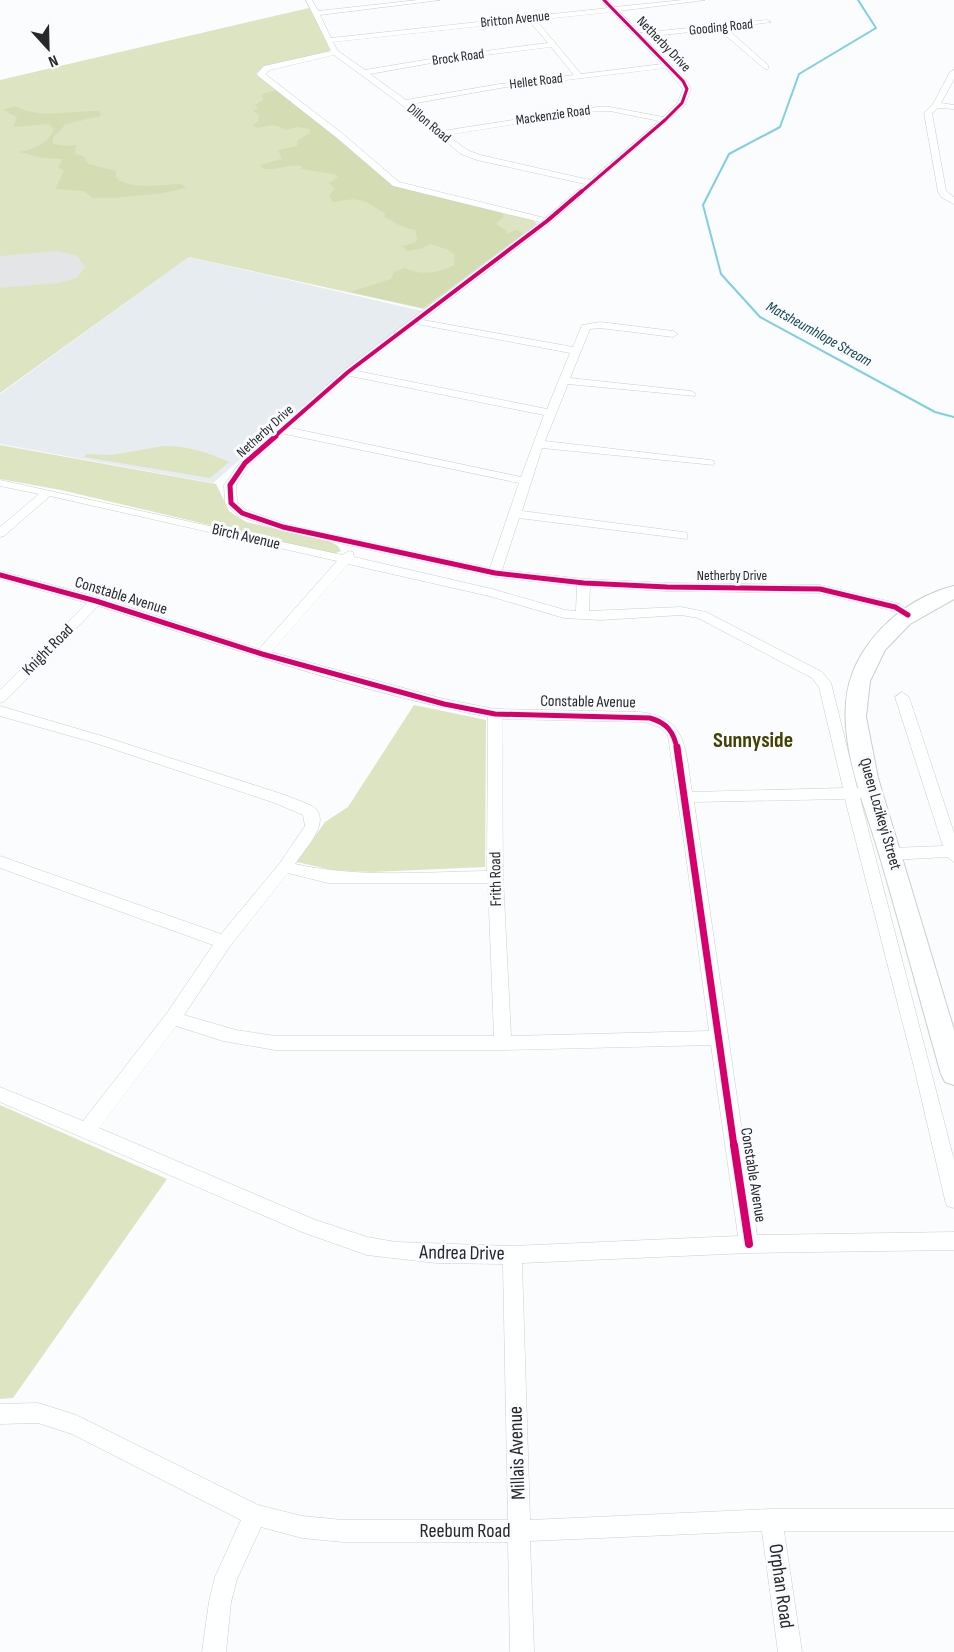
<svg xmlns="http://www.w3.org/2000/svg" width="954" height="1652" viewBox="0 0 954 1652" font-family="'Sofia Sans Condensed',sans-serif">
  <style>
    .built { fill: #e7ecf1 }
    .green { fill: #dce4c2 }
    .forest { fill: #d3dcb2 }
    .lines { fill: none; stroke-linecap: round; stroke-linejoin: round }
    .stream { stroke: #80cfdc; stroke-width: 2 }
    .runway { fill: #e4e5e6; fill-rule: evenodd }
    .minor-casing { stroke: #cccdcf; stroke-width: 1 }
    .secondary-casing { stroke: #cccdcf; stroke-width: 2 }
    .minor { fill: #feffff; fill-rule: evenodd }
    .secondary { fill: #feffff; fill-rule: evenodd }
    .cycleway-far4-casing { stroke: #f9fbff; stroke-width: 5 }
    .cycleway-far3-casing { stroke: #f9fbff; stroke-width: 6 }
    .cycleway-far2-casing { stroke: #f9fbff; stroke-width: 8 }
    .cycleway-far1-casing { stroke: #f9fbff; stroke-width: 10 }
    .cycleway-casing { stroke: #f9fbff; stroke-width: 12 }
    .cycleway-far4 { stroke: #d6006c; stroke-width: 3 }
    .cycleway-far3 { stroke: #d6006c; stroke-width: 4 }
    .cycleway-far2 { stroke: #d6006c; stroke-width: 5 }
    .cycleway-far1 { stroke: #d6006c; stroke-width: 7 }
    .cycleway { stroke: #d6006c; stroke-width: 8 }
    .labels { text-anchor: middle; dominant-baseline: central; stroke-width: 6; stroke-linejoin: round; paint-order: stroke }
    .far-street-label { font-size: 14px; fill: #272829; stroke: #f9fbff }
    .far-water-label { font-size: 15px; font-style: italic; fill: #093e46; stroke: #f9fbff }
    .street-label { font-size: 16px; fill: #272829; stroke: #f9fbff }
    .near-street-label { font-size: 20px; fill: #272829; stroke: #f9fbff }
    .district-label { font-size: 22px; font-weight: bold; fill: #414100; stroke: #f9fbff }
  </style>
  <rect width="100%" height="100%" fill="#fafcfe"/>
  <!-- built -->
  <polygon class="built" points="189,257 422,311 343,371 213,483 0,444 0,394"/>
  <!-- green -->
  <g class="green">
    <polygon points="309,8 332,50 262,68 256,74 297,104 394,185 532,219 537,224 424,309 189,257 0,393 0,80"/>
    <polygon points="0,445 216,484 229,511 246,522 329,541 338,546 341,551 333,554 61,490 0,479"/>
    <path d="M163 446C187 446 207 452 229 462L210 478 84 457 87 454 112 455Z"/>
    <polygon points="414,705 486,720 485,867 371,872 332,870 297,862 325,822 348,807"/>
    <polygon points="0,1105 167,1179 13,1398 0,1399"/>
  </g>
  <!-- forest -->
  <g class="forest">
    <path d="M277 90 394 185 499 212 504 216 496 224 507 231 506 234 516 230 524 233 423 308 350 292 391 279 394 272 405 268C420 276 439 273 454 265L455 254 446 249 430 244 420 249 407 251 403 246 416 242 417 238 415 230C402 228 395 222 384 217L385 213 364 201 353 199 333 202 329 195 335 189 329 183 338 177 335 174 301 169 302 166C286 163 275 173 260 167L263 164 282 159 278 150 297 146 298 140 310 133V129L298 127 285 130C276 122 268 126 257 128L253 125 259 121 258 118 260 116 253 111 258 108 255 105 263 100 262 94Z"/>
    <path d="M15 106C42 120 71 110 99 111L101 116 66 124 53 137V144L66 146 76 145 75 154 83 156 89 164 116 171V177C127 191 165 184 181 184L186 188 163 193 113 198H93L83 191 55 189 64 171 58 167 63 159 42 158 20 152C34 149 49 143 54 129L49 124 13 127 17 117 3 110Z"/>
  </g>
  <g class="lines">
    <!-- stream -->
    <polyline class="stream" points="858,0 876,28 799,74 780,127 729,154 703,205 721,274 760,317 935,412 954,417"/>
    <!-- runway -->
    <polygon class="runway" points="58,251 77,256 85,267 77,278 58,283 0,288 0,256"/>
    <defs>
      <g id="minor">
        <path d="M306 0H312L318 11 418 0H440L320 15 331 38 608 8 601 0H608L615 7 683 0H705L619 11 640 33 767 20 771 22 726 28 768 65V69H765L718 29 644 37 687 81 691 89 685 105 550 223 423 320 573 347 582 325 600 322 673 331 678 334 673 337 600 328 590 329 570 378 691 391 696 394 695 396 568 384 545 441 710 460 714 461V465L542 448 522 511 683 532 687 533V539L519 518 502 570 584 579 667 583 820 585 900 604 914 615 908 619 890 610 820 593 667 591 590 587 589 611 681 607 706 612 822 672 831 683 857 788 865 789 867 793 860 798 954 1160V1208L947 1206 945 1200 915 1071 845 799 694 802 757 1235 954 1232V1250L749 1253 522 1263 530 1520 771 1509H954V1531H784L802 1652H778L762 1531 530 1541 534 1652H510L508 1542H343L302 1538 261 1527 237 1579 231 1602 226 1652H202L209 1602 215 1577 241 1520 72 1434 38 1423 0 1424V1404L38 1403 76 1415 258 1505 302 1516 343 1520H508L503 1264 436 1263 367 1255 302 1232 0 1102V1087L83 1121 167 1013 213 945 0 868V856L221 934 280 863 305 826 303 815 275 803 92 742 0 716V706L102 736 285 795C294 799 304 802 312 806 334 820 304 850 295 864 358 878 424 872 487 871L488 717C356 691 227 647 98 606L5 701 0 703V690L87 603 0 579V571L101 598 259 649 337 561 50 496 4 536 0 537V527L39 494 0 486V480L342 555 349 551 353 552 354 557 492 589 565 610 576 611 577 586 495 577 283 531 238 516 225 503 224 485 241 461 344 370 540 222 393 186 337 138 258 76 257 74 264 66 331 51ZM612 12 662 64 581 74 536 20ZM529 21 548 43 454 55 365 70 338 51 333 42ZM551 47 574 75 500 84 406 100 370 74 454 59ZM334 55 402 105 461 154 477 160 585 184 545 218 399 182 343 134 265 74 270 70ZM666 68 683 89 678 102 663 117 610 107H597L442 131 411 104 500 88ZM597 111H610L659 121 590 180 480 155 467 150 447 135ZM417 324 570 353 547 409 357 371ZM350 376 544 415 521 477 291 428ZM285 434 519 483 490 568 286 524 246 510 237 502 236 485 249 465ZM348 564 489 596 564 618 601 620 681 615 698 618 812 678 819 687 843 788 692 792C685 752 689 717 640 712L495 709 444 699 271 652ZM502 719 645 722 659 727 668 736 685 848 709 1031 511 1036 503 877ZM288 873 328 883H488L494 1036H275L236 1030 184 1015 230 946ZM176 1026 223 1041 275 1050H503L711 1045 738 1236 512 1246 396 1242 367 1237 313 1219 99 1128Z"/>
        <polygon points="954,70 954,79 941,103 954,105 954,109 938,108 932,113 946,191 954,197 954,204 941,197 938,191 924,113 933,104 950,72"/>
        <polygon points="902,692 909,697 954,833 954,862 947,857 891,860 886,858 883,854 886,850 891,848 943,846 895,697"/>
      </g>
      <path id="secondary" d="M954 586V599L910 624 885 650 870 681 866 717 878 778 954 1030V1085L945 1082 941 1074C920 1001 901 927 879 854 865 806 842 754 846 703 850 647 901 599 954 586Z"/>
    </defs>
    <!-- minor casing -->
    <use href="#minor" class="minor-casing"/>
    <!-- secondary casing -->
    <use href="#secondary" class="secondary-casing"/>
    <!-- minor -->
    <use href="#minor" class="minor"/>
    <!-- secondary -->
    <use href="#secondary" class="secondary"/>
    <defs>
      <polyline id="cycleway-far4" points="580,193 665,120 682,103 687,89 683,81 604,0"/>
      <polyline id="cycleway-far3" points="274,437 348,372 547,221 582,191"/>
      <g id="cycleway-far2">
        <polyline points="276,436 245,463 230,485 231,503 242,513 283,527 495,573 584,583 667,587 820,589 895,607 908,615"/>
        <path d="M0 575 96 601 262 654 444 704 495 714 650 718C667 723 674 732 677 749"/>
      </g>
      <polyline id="cycleway-far1" points="677,747 734,1146"/>
      <polyline id="cycleway" points="734,1145 749,1244"/>
    </defs>
    <!-- cycleway-far4 casing -->
    <use href="#cycleway-far4" class="cycleway-far4-casing"/>
    <!-- cycleway-far3 casing -->
    <use href="#cycleway-far3" class="cycleway-far3-casing"/>
    <!-- cycleway-far2 casing -->
    <use href="#cycleway-far2" class="cycleway-far2-casing"/>
    <!-- cycleway-far1 casing -->
    <use href="#cycleway-far1" class="cycleway-far1-casing"/>
    <!-- cycleway casing -->
    <use href="#cycleway" class="cycleway-casing"/>
    <!-- cycleway-far4 -->
    <use href="#cycleway-far4" class="cycleway-far4"/>
    <!-- cycleway-far3 -->
    <use href="#cycleway-far3" class="cycleway-far3"/>
    <!-- cycleway-far2 -->
    <use href="#cycleway-far2" class="cycleway-far2"/>
    <!-- cycleway-far1 -->
    <use href="#cycleway-far1" class="cycleway-far1"/>
    <!-- cycleway -->
    <use href="#cycleway" class="cycleway"/>
  </g>
  <g class="labels">
    <!-- far-street labels -->
    <g class="far-street-label">
      <text transform="translate(515 19) rotate(-6)">Britton Avenue</text>
      <text transform="translate(721 27) rotate(-6)">Gooding Road</text>
      <text transform="translate(664 44) rotate(46)">Netherby Drive</text>
      <text transform="translate(458 57) rotate(-8)">Brock Road</text>
      <text transform="translate(536 81) rotate(-7)">Hellet Road</text>
      <text transform="translate(553 115) rotate(-8)">Mackenzie Road</text>
      <text transform="translate(429 123) rotate(40)">Dillon Road</text>
      <text transform="translate(265 431) rotate(-42)">Netherby Drive</text>
      <text x="732" y="575">Netherby Drive</text>
    </g>
    <!-- far-water labels -->
    <g class="far-water-label">
      <text transform="translate(819 334) rotate(29)">Matsheumhlope Stream</text>
    </g>
    <!-- street labels -->
    <g class="street-label">
      <text transform="translate(246 537) rotate(13)">Birch Avenue</text>
      <text transform="translate(121 596) rotate(17)">Constable Avenue</text>
      <text transform="translate(48 650) rotate(-45)">Knight Road</text>
      <text transform="translate(588 702) rotate(1)">Constable Avenue</text>
      <text transform="translate(880 814) rotate(74)">Queen Lozikeyi Street</text>
      <text transform="translate(496 879) rotate(-91)">Frith Road</text>
      <text transform="translate(753 1175) rotate(81)">Constable Avenue</text>
    </g>
    <!-- near-street labels -->
    <g class="near-street-label">
      <text transform="translate(462 1253) rotate(1)">Andrea Drive</text>
      <text transform="translate(517 1453) rotate(-92)">Millais Avenue</text>
      <text x="465" y="1531">Reebum Road</text>
      <text transform="translate(781 1586) rotate(82)">Orphan Road</text>
    </g>
    <!-- district labels -->
    <g class="district-label">
      <text x="753" y="740">Sunnyside</text>
    </g>
  </g>
  <!-- north arrow -->
  <g transform="translate(48 48) rotate(158)" stroke="#f9fbff" stroke-width="4.5" paint-order="stroke">
  <path d="M0-4.5L10 22L0 15L-10 22Z" fill="#272829"/>
  <text y="-9" font-size="16" font-weight="bold" text-anchor="middle" fill="#272829">N</text>
  </g>
</svg>
